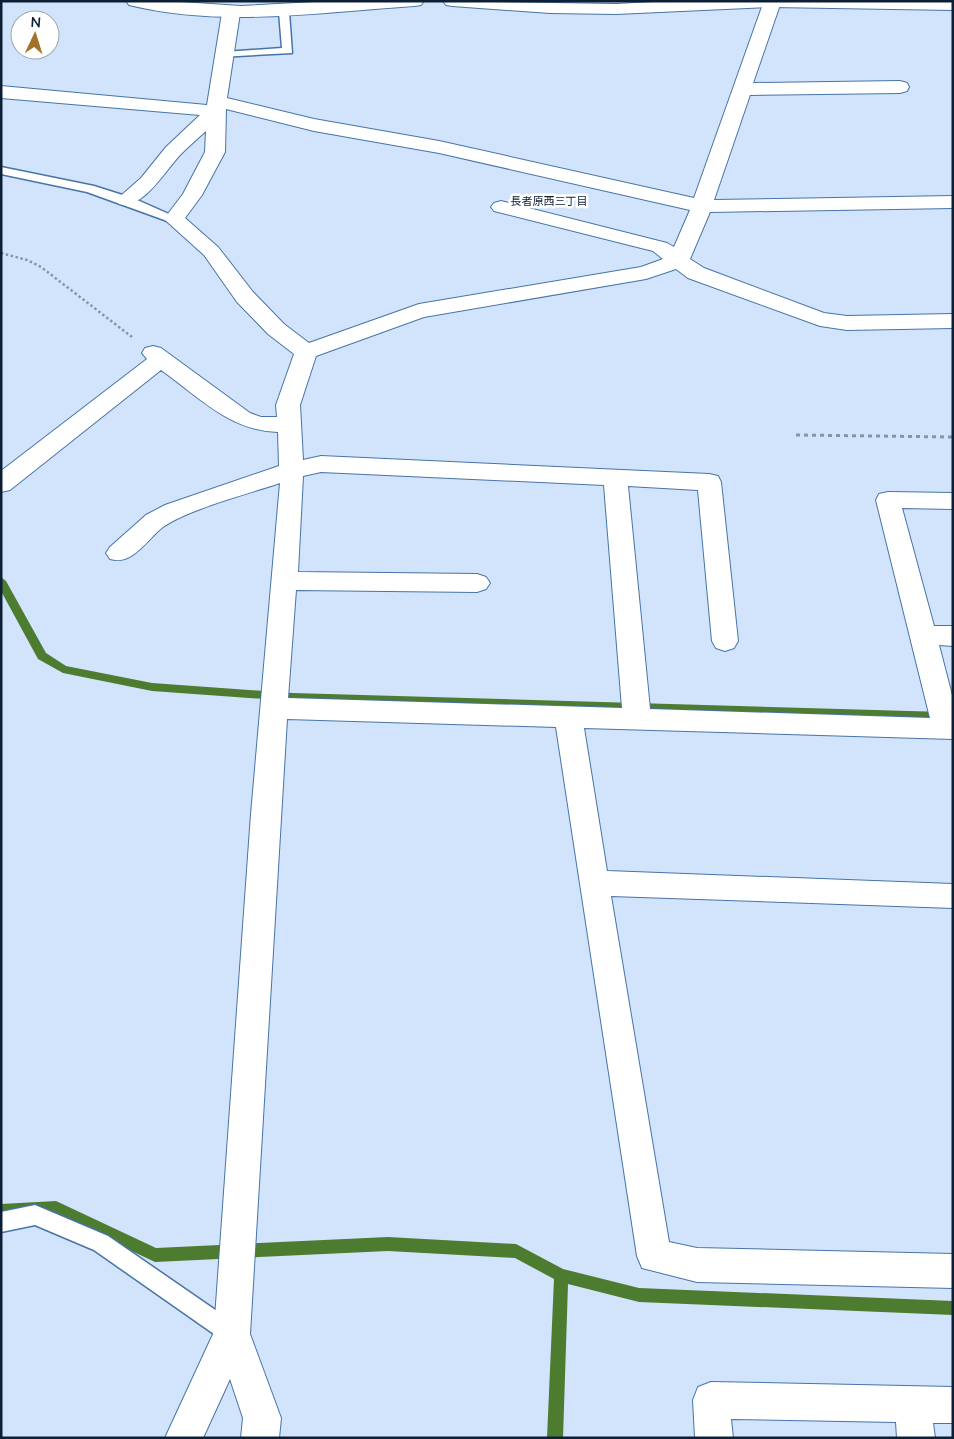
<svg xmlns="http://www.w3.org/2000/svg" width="954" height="1439" viewBox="0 0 954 1439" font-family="'Nunito Sans','Noto Sans JP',sans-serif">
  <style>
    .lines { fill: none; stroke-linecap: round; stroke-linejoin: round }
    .stream { fill: #4d7b30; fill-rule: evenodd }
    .service-casing { stroke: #4774a7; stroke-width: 3 }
    .minor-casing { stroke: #4774a7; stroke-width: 2 }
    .tertiary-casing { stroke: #4774a7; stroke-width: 2 }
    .path-far1 { stroke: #8295ab; stroke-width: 2.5; stroke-dasharray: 2.5 2.5; stroke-linecap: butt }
    .path { stroke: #8295ab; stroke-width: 3; stroke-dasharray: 4 4; stroke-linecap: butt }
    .service { fill: #fff; fill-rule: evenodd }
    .minor { fill: #fff; fill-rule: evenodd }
    .tertiary { fill: #fff; fill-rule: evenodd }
    .labels { text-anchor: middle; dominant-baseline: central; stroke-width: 5; stroke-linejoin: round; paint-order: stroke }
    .far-neighbourhood-label { font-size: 11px; fill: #0c1f34; stroke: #fff }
  </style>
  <rect width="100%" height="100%" fill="#d1e4fb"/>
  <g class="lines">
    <!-- stream -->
    <g class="stream">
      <polygon points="1,577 6,581 46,653 66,666 152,683 293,693 944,712 950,716 944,720 293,701 152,691 63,673 38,659 1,591"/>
      <polygon points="56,1201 156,1248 388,1237 516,1244 563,1269 639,1288 953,1301 953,1315 639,1302 568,1284 563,1438 547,1438 554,1279 515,1258 388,1251 155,1262 55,1215 1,1218 1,1204"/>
    </g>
    <defs>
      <g id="service">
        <polygon points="284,9 289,12 292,53 220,57 220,53 224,52 282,48 279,12"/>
        <polygon points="1,167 94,186 135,199 180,219 174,223 170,222 87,192 1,174"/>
        <polygon points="35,1205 108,1236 240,1327 243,1334 240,1341 232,1344 224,1341 94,1250 35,1225 1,1232 1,1212"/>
      </g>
      <g id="minor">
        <path d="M764 1 781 2 753 83 900 81 907 83 909 87 907 91 900 93 750 95 714 200 953 196V208L710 212 690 259 704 268 824 313 847 316 953 314V328L847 330 820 326 688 278 676 269 646 279 424 317 316 356 300 405 303 460 321 456 709 474 718 476 721 482 738 641 734 648 725 651 716 648 712 641 698 490 628 486 650 709 930 718 876 500 879 494 888 492 953 493V509L902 508 934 626H953V646L939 645 953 699V739L584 728 607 871 953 884V908L611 896 669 1242 697 1248 953 1254V1288L697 1282 642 1268 637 1256 556 727 287 719 250 1334 281 1418 279 1438H241L243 1418 230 1379 203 1438H165L214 1332 251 814 280 483C248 494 189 509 163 527 147 539 133 566 110 559L106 553 110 547 146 515 165 505 279 466 278 432C230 431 199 397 161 370L10 490 1 492V471L147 359 142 353 145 348 153 346 161 348 250 413 261 417H277L276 405 294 354 268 334 237 302 204 255 164 219 183 194 205 152 206 131C197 139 188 147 180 155 165 171 143 210 119 204L116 200 141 178 166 147 200 115 1 98V86L207 105 222 13 225 9H237L240 13 227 98 314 119 439 141 694 198ZM226 109 314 131 439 153 690 210 674 247 667 243 501 201 494 203 491 207 494 211 653 251 663 259 641 267 419 304 309 343 284 324 253 292 218 247 185 218 202 195 225 152ZM321 472 604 485 622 708 288 698 296 590 477 592 486 589 490 583 486 577 477 574 298 572 303 476Z"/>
        <polygon points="711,1382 953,1387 953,1423 933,1423 935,1438 897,1438 896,1422 731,1419 733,1438 695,1438 693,1400 698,1387"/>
      </g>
      <g id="tertiary">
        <path d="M126 1H166L241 6 334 1H424L421 5 415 6C320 12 223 28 129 5Z"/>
        <polygon points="443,1 616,4 671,1 953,1 953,10 772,7 616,14 550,13 452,6 446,5"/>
      </g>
    </defs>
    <!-- service casing -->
    <use href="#service" class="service-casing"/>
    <!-- minor casing -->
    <use href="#minor" class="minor-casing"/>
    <!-- tertiary casing -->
    <use href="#tertiary" class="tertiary-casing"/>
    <!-- path-far1 -->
    <polyline class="path-far1" points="1,253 27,260 41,267 132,337"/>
    <!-- path -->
    <polyline class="path" points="796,435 953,437"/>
    <!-- service -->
    <use href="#service" class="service"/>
    <!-- minor -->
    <use href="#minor" class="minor"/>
    <!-- tertiary -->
    <use href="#tertiary" class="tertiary"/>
  </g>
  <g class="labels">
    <!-- far-neighbourhood labels -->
    <g class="far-neighbourhood-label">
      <text x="549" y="201">長者原西三丁目</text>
    </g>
  </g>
  <!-- border -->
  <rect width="954" height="1439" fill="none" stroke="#0c1f34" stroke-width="5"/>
  <!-- north arrow -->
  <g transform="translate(35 35) rotate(4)"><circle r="24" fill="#ffffff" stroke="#9ea5ae"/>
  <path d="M0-4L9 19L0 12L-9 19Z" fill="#a47128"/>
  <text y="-8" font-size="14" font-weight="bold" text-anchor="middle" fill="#0c1f34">N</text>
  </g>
</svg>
